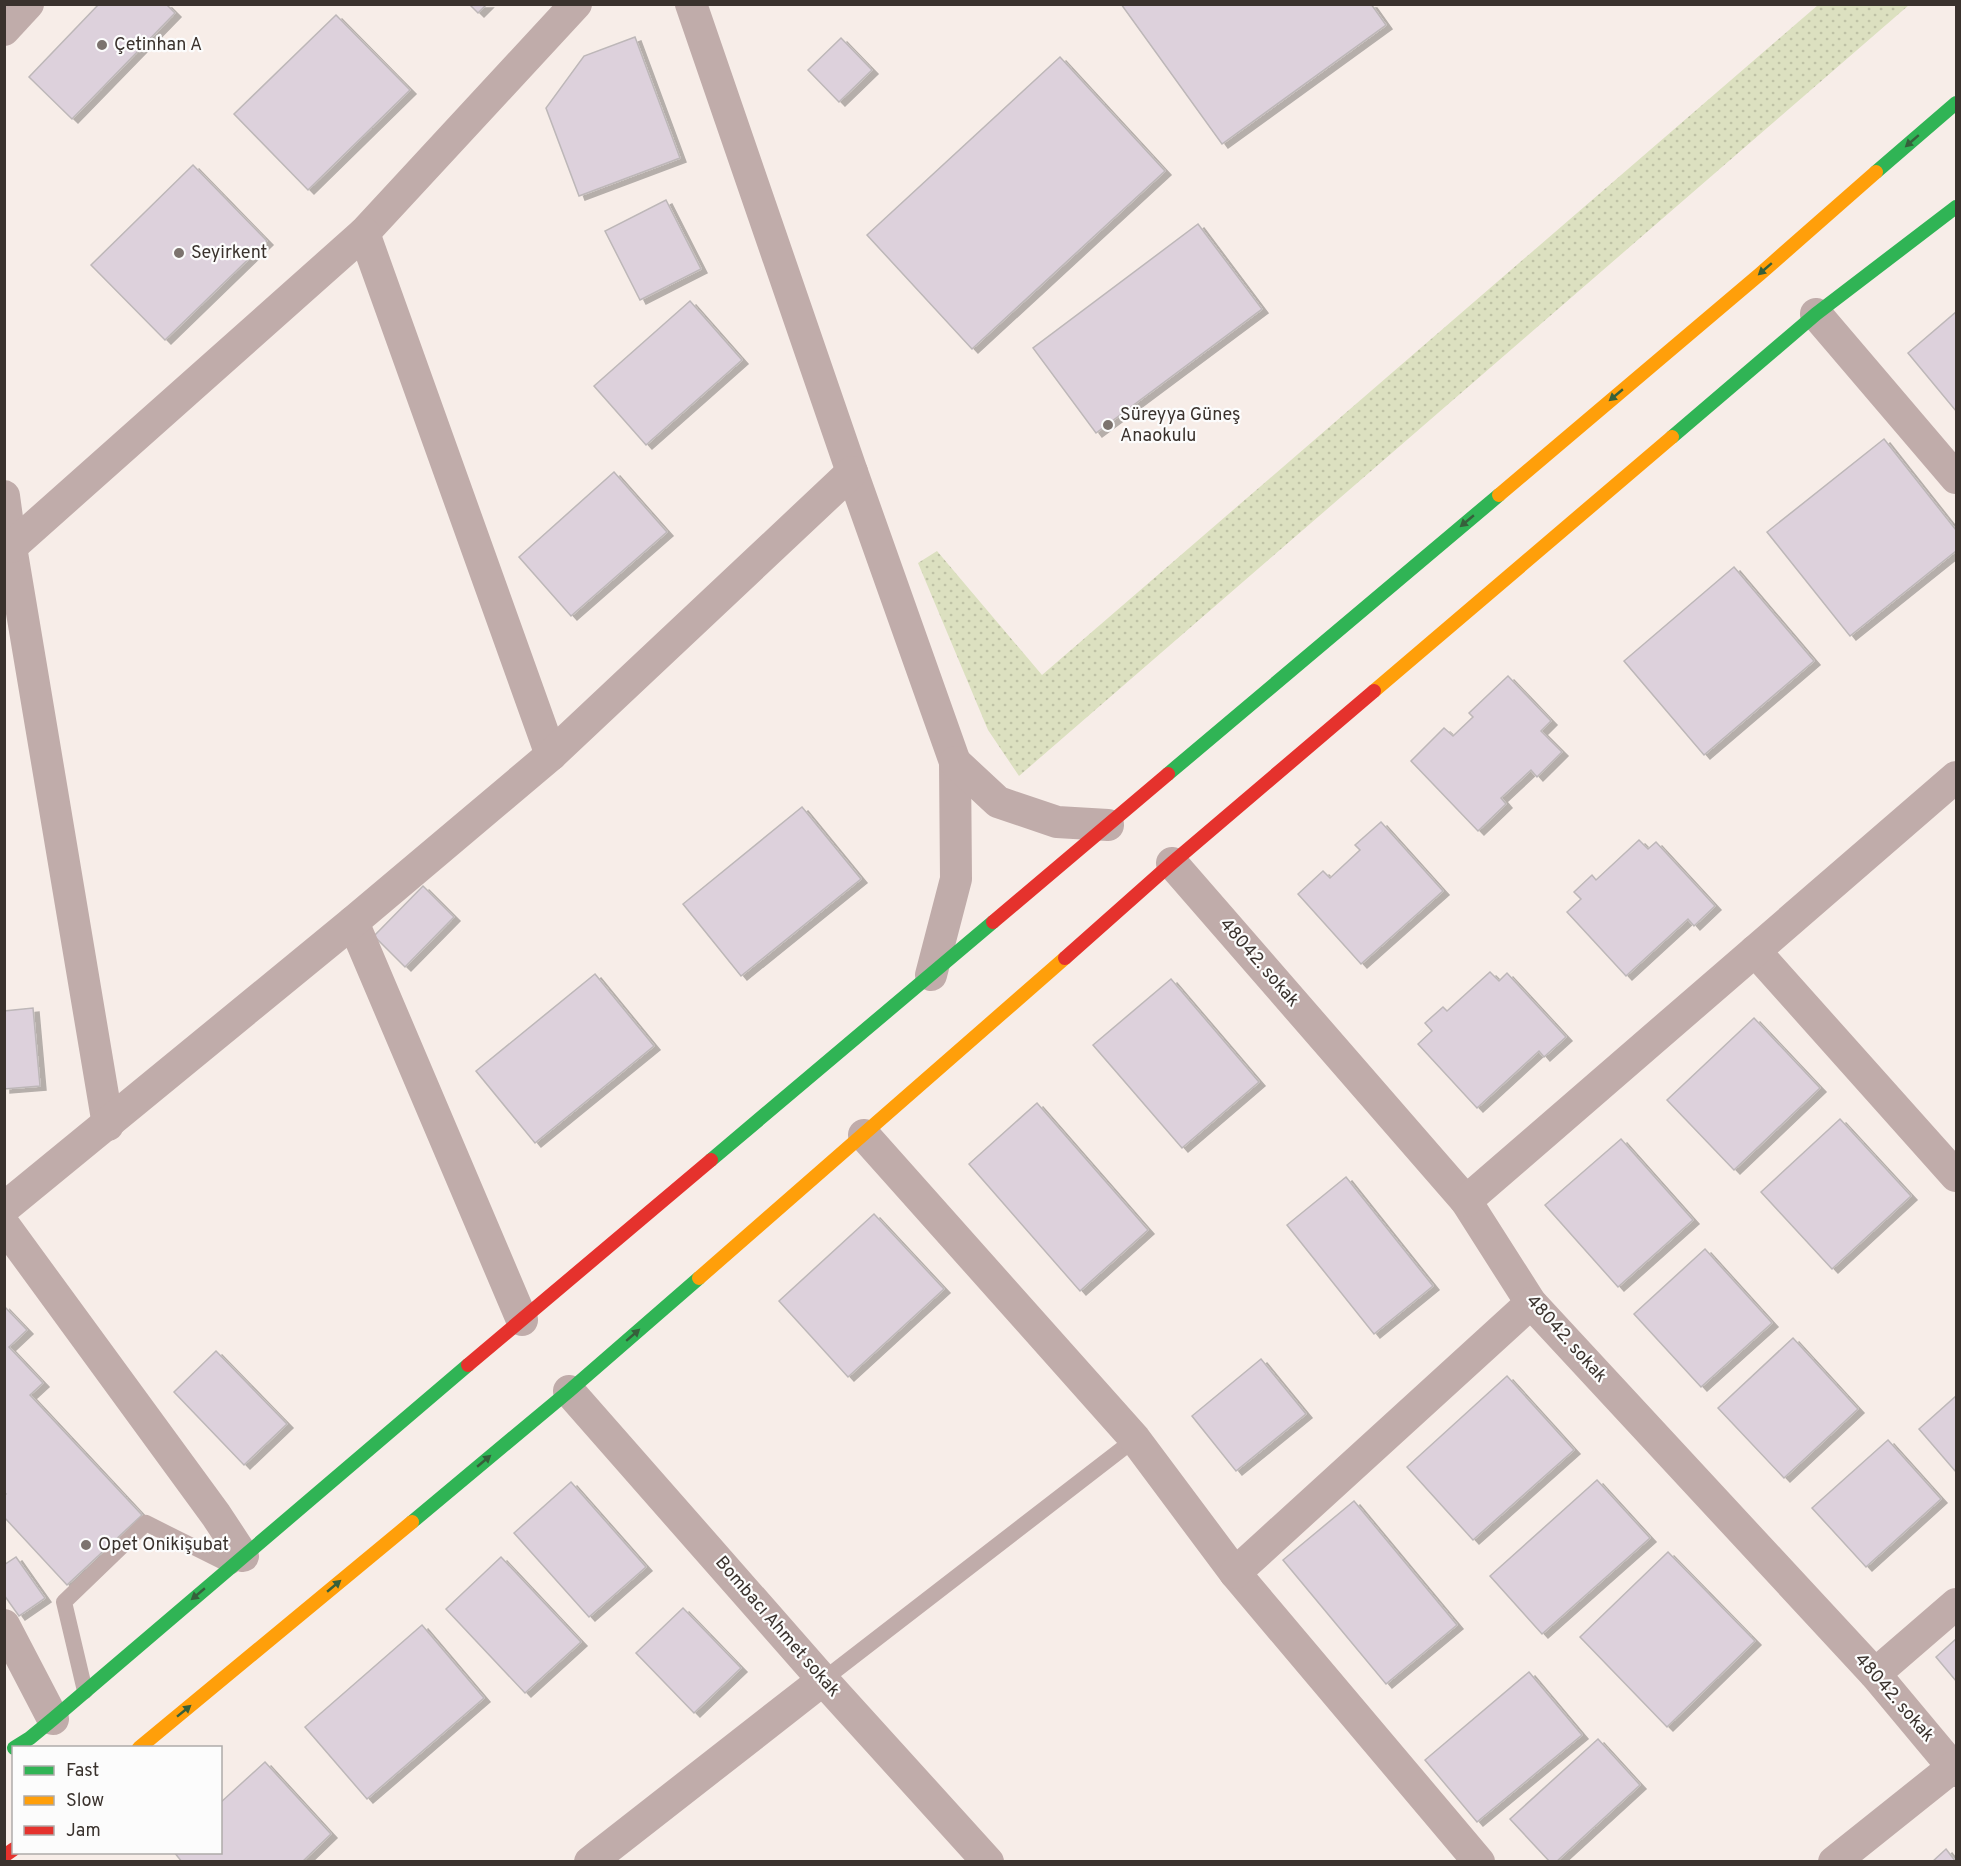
<svg xmlns="http://www.w3.org/2000/svg" width="1961" height="1866" viewBox="0 0 1961 1866" font-family="Overpass,sans-serif">
  <style>
    .grass { fill: url(#grass-dots) }
    .building { fill: #ddd1dc; stroke: #bdb7b8; stroke-width: 1.5; filter: url(#shadow) }
    .lines { fill: none; stroke-linecap: round; stroke-linejoin: round }
    .lane { stroke: #c0acaa; stroke-width: 16 }
    .street { stroke: #c0acaa; stroke-width: 32 }
    .fast { stroke: #30b455; stroke-width: 14 }
    .slow { stroke: #ff9f0a; stroke-width: 14 }
    .jam { stroke: #e5322d; stroke-width: 14 }
    .oneway { fill: #36603b }
    .poi-dot { fill: #7c736e; stroke: #fcfcfc; stroke-width: 2 }
    .labels { text-anchor: middle; dominant-baseline: central; stroke-width: 4.5; stroke-linejoin: round; paint-order: stroke }
    .poi-label { font-size: 18px; fill: #3a322d; stroke: #fcfcfc; text-anchor: start }
    .street-label { font-size: 18px; fill: #3a322d; stroke: #fcfcfc }
  </style>
  <defs>
    <pattern id="grass-dots" width="8" height="8" patternUnits="userSpaceOnUse" patternTransform="scale(1.5)"><rect width="8" height="8" fill="#dce0c0"/><path d="M2 2h.1M6 6h.1" fill="none" stroke="#bec1a5" stroke-width="1.8" stroke-linecap="round"/></pattern>
    <filter id="shadow"><feDropShadow dx="6" dy="4" stdDeviation="0" flood-color="#0004"/></filter>
  </defs>
  <rect width="100%" height="100%" fill="#f7ede8"/>
  <!-- grass -->
  <polygon class="grass" points="1818,5 1909,5 1019,776 988,730 918,563 937,551 1042,675"/>
  <!-- building -->
  <g class="building">
    <polygon points="99,4 166,4 175,13 72,119 29,77"/>
    <polygon points="469,4 487,4 478,13"/>
    <polygon points="1121,4 1371,4 1386,25 1222,144"/>
    <polygon points="336,15 410,90 308,190 234,114"/>
    <polygon points="635,37 680,158 579,196 546,108 584,56"/>
    <polygon points="841,38 872,70 839,102 808,70"/>
    <polygon points="1060,57 1165,171 972,349 867,235"/>
    <polygon points="193,165 267,241 165,340 91,265"/>
    <polygon points="666,200 701,269 640,300 605,231"/>
    <polygon points="1198,224 1262,309 1096,433 1033,348"/>
    <polygon points="690,301 742,360 646,445 594,386"/>
    <polygon points="1956,312 1956,411 1908,353"/>
    <polygon points="1884,439 1956,530 1956,551 1850,636 1767,532"/>
    <polygon points="614,472 667,532 571,616 519,557"/>
    <polygon points="1734,567 1814,661 1704,755 1624,661"/>
    <polygon points="1508,676 1551,721 1541,731 1562,752 1537,777 1531,770 1501,798 1506,804 1478,831 1411,761 1444,728 1453,736 1473,717 1469,713"/>
    <polygon points="802,807 861,879 741,976 683,904"/>
    <polygon points="1381,822 1443,891 1361,964 1298,894 1323,871 1330,878 1360,850 1355,845"/>
    <polygon points="1639,840 1648,849 1656,842 1715,906 1694,926 1688,919 1626,976 1567,912 1581,899 1574,892 1592,875 1596,880"/>
    <polygon points="423,886 454,917 405,967 374,936"/>
    <polygon points="1490,972 1499,981 1507,973 1566,1037 1544,1057 1539,1051 1477,1108 1418,1044 1432,1031 1425,1023 1443,1007 1447,1011"/>
    <polygon points="595,974 654,1046 535,1143 476,1071"/>
    <polygon points="1171,979 1259,1082 1182,1148 1093,1045"/>
    <polygon points="33,1008 40,1086 4,1089 4,1011"/>
    <polygon points="1754,1018 1820,1088 1734,1170 1667,1100"/>
    <polygon points="1037,1103 1148,1230 1080,1291 969,1164"/>
    <polygon points="1840,1119 1911,1196 1832,1269 1761,1192"/>
    <polygon points="1621,1139 1693,1220 1618,1287 1545,1205"/>
    <polygon points="1346,1177 1433,1286 1374,1334 1287,1225"/>
    <polygon points="874,1214 944,1289 848,1377 779,1301"/>
    <polygon points="1705,1249 1772,1323 1701,1387 1634,1314"/>
    <polygon points="4,1306 27,1330 9,1347 43,1383 30,1395 142,1515 67,1585 4,1517 4,1496 6,1494 4,1493"/>
    <polygon points="1793,1338 1858,1409 1784,1478 1718,1408"/>
    <polygon points="216,1351 287,1424 244,1465 174,1392"/>
    <polygon points="1261,1359 1306,1414 1236,1471 1192,1416"/>
    <polygon points="1507,1376 1574,1450 1473,1540 1407,1467"/>
    <polygon points="1956,1396 1956,1472 1919,1429"/>
    <polygon points="1888,1440 1941,1499 1866,1567 1812,1508"/>
    <polygon points="1597,1480 1650,1538 1542,1634 1490,1576"/>
    <polygon points="571,1482 646,1567 589,1617 514,1533"/>
    <polygon points="1354,1501 1457,1625 1386,1684 1283,1560"/>
    <polygon points="1668,1552 1755,1641 1667,1727 1580,1637"/>
    <polygon points="16,1557 45,1598 19,1616 4,1595 4,1565"/>
    <polygon points="501,1557 581,1642 525,1693 446,1609"/>
    <polygon points="683,1608 741,1668 694,1713 636,1653"/>
    <polygon points="422,1625 484,1698 367,1799 305,1727"/>
    <polygon points="1956,1639 1956,1681 1936,1657"/>
    <polygon points="1529,1672 1582,1735 1477,1822 1425,1760"/>
    <polygon points="1598,1739 1640,1785 1556,1862 1550,1862 1510,1819"/>
    <polygon points="265,1762 331,1834 302,1862 182,1862 174,1852 220,1852 220,1803"/>
    <polygon points="1946,1849 1956,1862 1932,1862"/>
  </g>
  <g class="lines">
    <!-- lane -->
    <g class="lane">
      <polyline points="823,1680 1135,1439"/>
      <polyline points="85,1691 64,1602 146,1523 232,1566"/>
    </g>
    <!-- street -->
    <g class="street">
      <polyline points="691,4 852,472 955,762 956,879 931,975"/>
      <polyline points="4,30 28,4"/>
      <polyline points="364,233 576,4"/>
      <polyline points="1816,314 1956,478"/>
      <polyline points="4,496 11,547 108,1125"/>
      <polyline points="11,547 364,233 551,755"/>
      <polyline points="955,762 998,802 1057,822 1108,825"/>
      <polyline points="1172,863 1466,1201 1531,1303 1875,1674 1956,1771"/>
      <polyline points="353,922 522,1320"/>
      <polyline points="1755,951 1956,1176"/>
      <polyline points="864,1135 1135,1439 1235,1573 1479,1862"/>
      <polyline points="1466,1201 1956,777"/>
      <polyline points="4,1208 353,922 551,755 852,472"/>
      <polyline points="4,1225 216,1515 243,1556"/>
      <polyline points="569,1391 823,1680 988,1862"/>
      <polyline points="1235,1573 1531,1303"/>
      <polyline points="4,1625 53,1719"/>
      <polyline points="1875,1674 1956,1604"/>
      <polyline points="590,1862 823,1680"/>
      <polyline points="1834,1862 1953,1767"/>
    </g>
    <!-- fast -->
    <g class="fast">
      <polyline points="1876,172 1956,103"/>
      <polyline points="1672,437 1816,314 1956,207"/>
      <polyline points="1168,774 1499,495"/>
      <polyline points="711,1160 993,922"/>
      <polyline points="412,1522 569,1391 699,1278"/>
      <polyline points="14,1748 30,1738 53,1719 468,1365"/>
    </g>
    <!-- slow -->
    <g class="slow">
      <polyline points="1499,495 1760,274 1876,172"/>
      <polyline points="1374,691 1672,437"/>
      <polyline points="699,1278 1065,958"/>
      <polyline points="139,1748 412,1522"/>
    </g>
    <!-- jam -->
    <g class="jam">
      <polyline points="993,922 1168,774"/>
      <polyline points="1065,958 1172,863 1374,691"/>
      <polyline points="468,1365 711,1160"/>
      <polyline points="4,1856 14,1849"/>
    </g>
  </g>
  <!-- one-way arrows -->
  <defs><path id="oneway-solid" d="M-6-.8H1V-3.2L6.5 0L1 3.2V.8H-6Z" transform="scale(1.5)"/></defs>
  <g class="oneway">
    <use href="#oneway-solid" transform="translate(1912 141) rotate(139)"/>
    <use href="#oneway-solid" transform="translate(1765 269) rotate(139)"/>
    <use href="#oneway-solid" transform="translate(1616 395) rotate(140)"/>
    <use href="#oneway-solid" transform="translate(1467 521) rotate(140)"/>
    <use href="#oneway-solid" transform="translate(633 1335) rotate(-41)"/>
    <use href="#oneway-solid" transform="translate(484 1461) rotate(-40)"/>
    <use href="#oneway-solid" transform="translate(334 1586) rotate(-40)"/>
    <use href="#oneway-solid" transform="translate(198 1594) rotate(140)"/>
    <use href="#oneway-solid" transform="translate(184 1711) rotate(-39)"/>
  </g>
  <!-- markers -->
  <g class="poi-dot">
    <circle cx="102" cy="45" r="6"/>
    <circle cx="179" cy="253" r="6"/>
    <circle cx="1108" cy="425" r="6"/>
    <circle cx="86" cy="1545" r="6"/>
  </g>
  <g class="labels">
    <!-- poi labels -->
    <g class="poi-label">
      <text x="114" y="45">Çetinhan A</text>
      <text x="191" y="253">Seyirkent</text>
      <text x="1120" y="415">Süreyya Güneş<tspan x="1120" dy="21">Anaokulu</tspan></text>
      <text x="98" y="1545">Opet Onikişubat</text>
    </g>
    <!-- street labels -->
    <g class="street-label">
      <text transform="translate(1259 963) rotate(49)">48042. sokak</text>
      <text transform="translate(1566 1339) rotate(48)">48042. sokak</text>
      <text transform="translate(777 1627) rotate(49)">Bombacı Ahmet sokak</text>
      <text transform="translate(1894 1698) rotate(49)">48042. sokak</text>
    </g>
  </g>
  <!-- border -->
  <rect width="1961" height="1866" fill="none" stroke="#3a322d" stroke-width="12"/>
  <!-- legend -->
  <rect x="12" y="1746" width="210" height="108" fill="#fcfcfc" stroke="#aeaba9" stroke-width="1.5"/>
  <rect x="24" y="1766" width="30" height="9" fill="#30b455" stroke="#aeaba9" stroke-width="1.5"/>
  <text x="66" y="1776" font-size="18" fill="#3a322d">Fast</text>
  <rect x="24" y="1796" width="30" height="9" fill="#ff9f0a" stroke="#aeaba9" stroke-width="1.5"/>
  <text x="66" y="1806" font-size="18" fill="#3a322d">Slow</text>
  <rect x="24" y="1826" width="30" height="9" fill="#e5322d" stroke="#aeaba9" stroke-width="1.5"/>
  <text x="66" y="1836" font-size="18" fill="#3a322d">Jam</text>
</svg>
